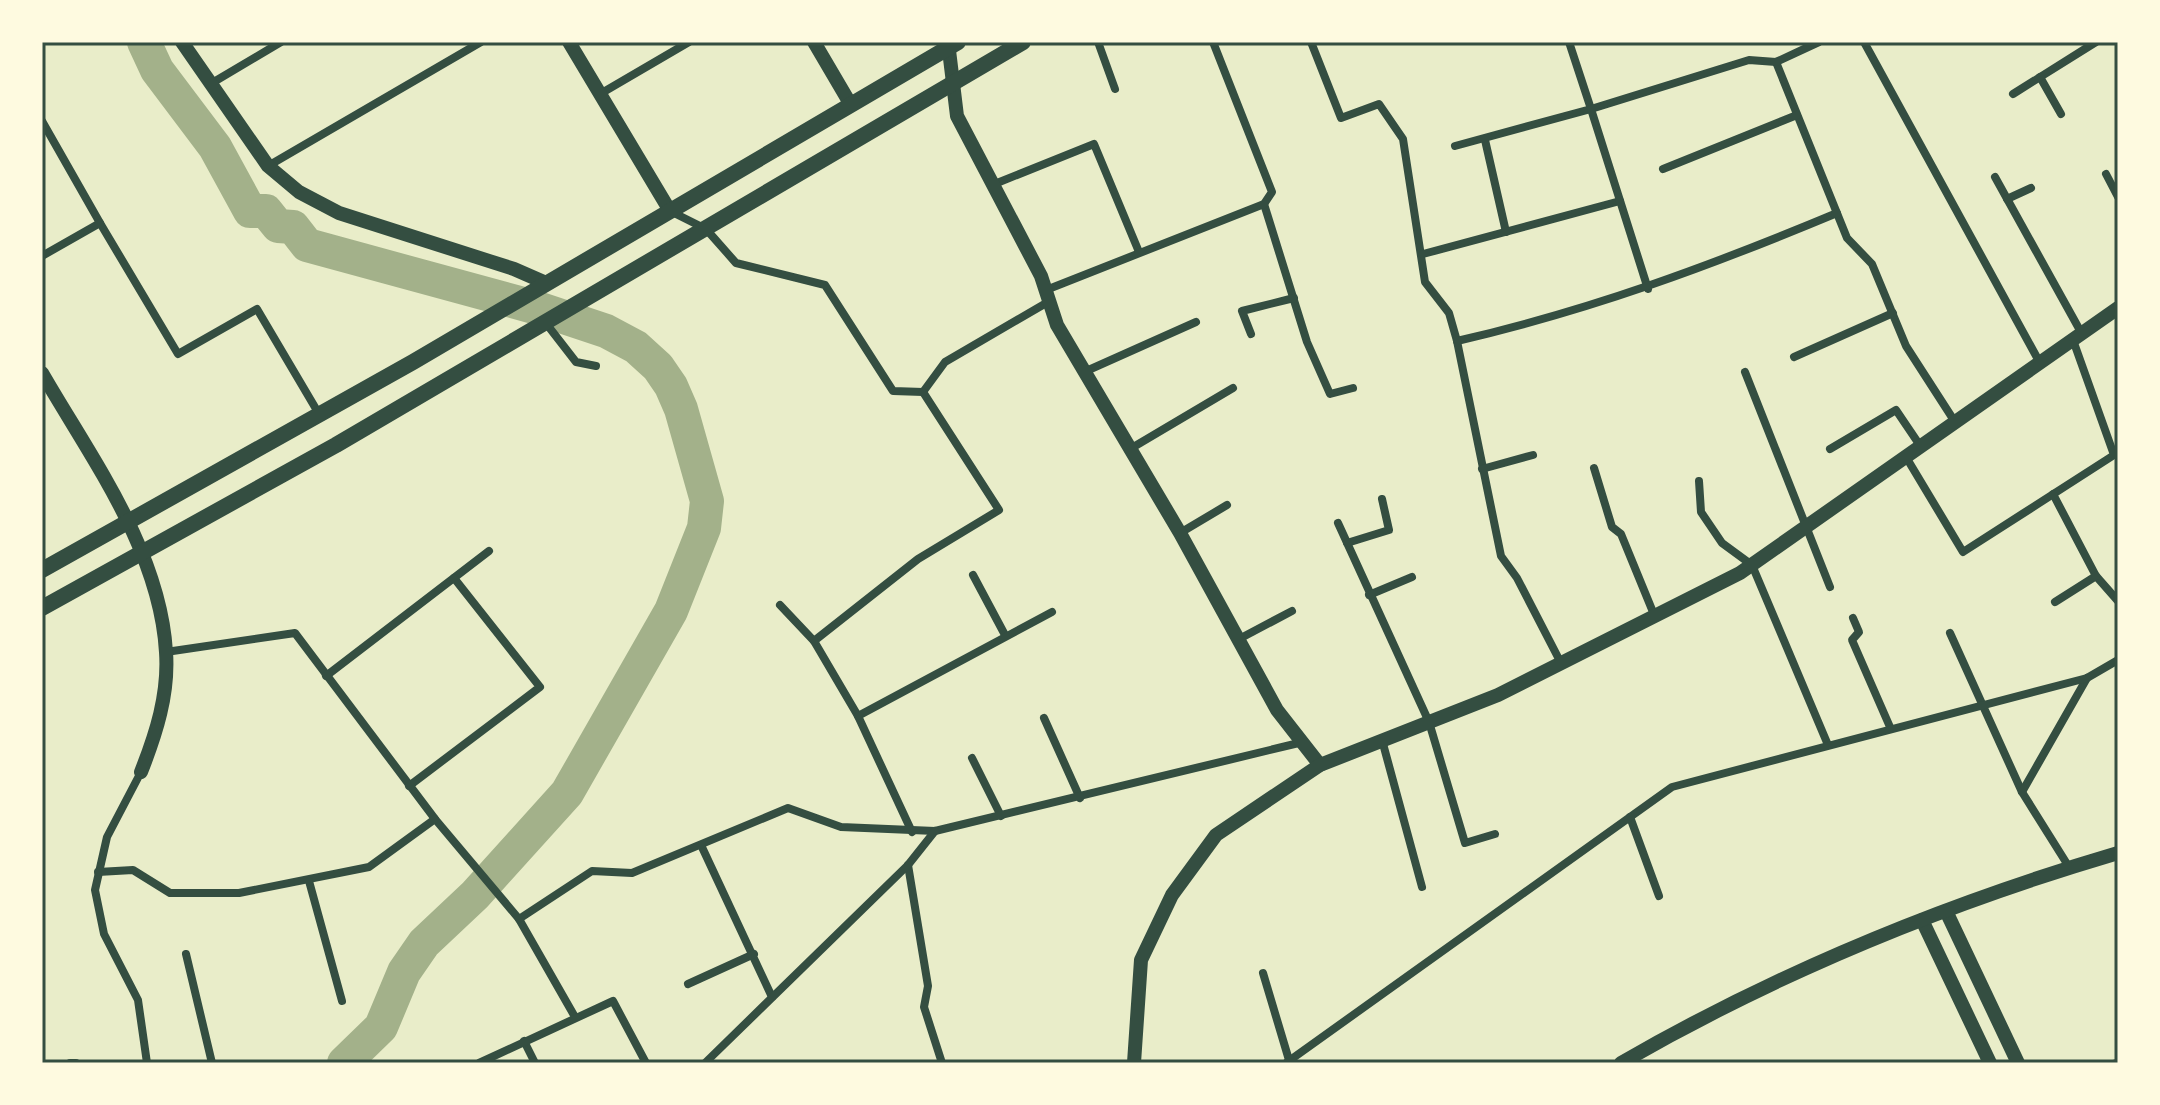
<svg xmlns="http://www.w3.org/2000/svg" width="2160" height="1105" viewBox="0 0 2160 1105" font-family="Mulish,sans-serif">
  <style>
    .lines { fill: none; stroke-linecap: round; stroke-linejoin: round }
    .river { stroke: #a3b18a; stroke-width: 34 }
    .minor { stroke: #344e41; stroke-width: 8 }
    .tertiary { stroke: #344e41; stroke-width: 14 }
    .secondary { stroke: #344e41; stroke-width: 16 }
    .rail { stroke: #7c8e77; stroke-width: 6 }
    .neatline { fill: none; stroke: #344e41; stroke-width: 3 }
  </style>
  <rect width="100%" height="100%" fill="#e9edc9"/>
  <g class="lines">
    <!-- river -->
    <polyline class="river" points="144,42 157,70 215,147 250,211 266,211 278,226 293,227 307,245 534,307 606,331 636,347 658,367 671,386 681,409 707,501 704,528 671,611 567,793 475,895 424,943 404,972 381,1027 344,1063"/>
    <!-- minor -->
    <g class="minor">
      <polyline points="1098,42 1115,89"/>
      <polyline points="1311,42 1341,118 1379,104 1403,139 1425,282 1449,313 1457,341 1501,556 1517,578 1562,665"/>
      <polyline points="1864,42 2040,363"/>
      <polyline points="1776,62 1847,238 1872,264 1906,346 1955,422"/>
      <polyline points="2040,77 2061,114"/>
      <polyline points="212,83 281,42"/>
      <polyline points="600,94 689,42"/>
      <polyline points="2013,94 2096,42"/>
      <polyline points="42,121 100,223"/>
      <polyline points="1485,140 1506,232"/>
      <polyline points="1455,146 1591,109 1569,42"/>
      <polyline points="268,166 481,42"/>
      <polyline points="1663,169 1797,115"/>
      <polyline points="2106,174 2118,197"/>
      <polyline points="1995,177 2082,334"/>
      <polyline points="992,185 1094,144 1139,252"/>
      <polyline points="2007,199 2031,188"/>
      <polyline points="1264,204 1307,342 1330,394 1353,388"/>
      <polyline points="670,211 706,229 736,263 825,285 893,391 923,392 945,362 1048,302"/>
      <polyline points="1423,254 1620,201"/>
      <polyline points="42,256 100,223 178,354 257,309 319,414"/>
      <polyline points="1648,289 1591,109 1749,60 1776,62 1819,42"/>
      <polyline points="1046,290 1264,204 1272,192 1213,42"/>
      <polyline points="545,322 576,362 596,366"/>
      <polyline points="1251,334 1242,311 1294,298"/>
      <path d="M1457 341C1591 310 1710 266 1837 213"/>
      <polyline points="1794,357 1893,313"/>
      <polyline points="1084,372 1196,322"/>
      <polyline points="1745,372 1830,587"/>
      <polyline points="1130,449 1233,388"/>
      <polyline points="1830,449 1896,410 1921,447"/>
      <polyline points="1906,457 1963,552 2114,455 2073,340"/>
      <polyline points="1594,468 1612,527 1621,534 1655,617"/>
      <polyline points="1482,469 1533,455"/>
      <polyline points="1699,481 1701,512 1722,543 1752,565 1828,745"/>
      <polyline points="2053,494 2096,576 2118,601"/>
      <polyline points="1338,523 1429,722 1465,843 1495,834"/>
      <polyline points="1180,533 1227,505"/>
      <polyline points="1347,543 1389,530 1382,499"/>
      <polyline points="973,575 1005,635"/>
      <polyline points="1369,595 1412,577"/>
      <polyline points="2055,602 2096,576"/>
      <polyline points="780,605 814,641 858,716 912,832"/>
      <polyline points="1853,618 1859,632 1852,640 1890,727"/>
      <polyline points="1950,633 2022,792 2069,867"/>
      <polyline points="1239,639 1292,611"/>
      <polyline points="814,641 918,559 999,510 923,392"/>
      <polyline points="166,652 295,633 435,819 519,919 575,1017"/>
      <polyline points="326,676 489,551"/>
      <polyline points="858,716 1052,612"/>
      <polyline points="1044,718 1080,798"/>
      <polyline points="1382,740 1422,887"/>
      <polyline points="972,758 1001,816"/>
      <polyline points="141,772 107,837 95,890 104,934 138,1000 147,1063"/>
      <polyline points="409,786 540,687 454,578"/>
      <polyline points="2022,792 2087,678"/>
      <polyline points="1630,817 1659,896"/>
      <polyline points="701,845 772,997"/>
      <polyline points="908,865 928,986 924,1007 942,1063"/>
      <polyline points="98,872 133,870 170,893 239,893 369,867 435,819"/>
      <polyline points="309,881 342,1001"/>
      <polyline points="519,919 592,871 632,873 788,808 841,827 935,831 1303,742"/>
      <polyline points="186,954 212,1063"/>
      <polyline points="1263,973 1289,1060"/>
      <polyline points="688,984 754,954"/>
      <polyline points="524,1041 535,1063"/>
      <polyline points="70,1063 76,1063"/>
      <polyline points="479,1063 613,1001 646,1063"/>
      <polyline points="705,1063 908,865 935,831"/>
      <polyline points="1286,1063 1672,787 2087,678 2118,660"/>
    </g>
    <!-- tertiary -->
    <g class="tertiary">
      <polyline points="182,42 268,166 299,192 339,213 514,269 546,283"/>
      <polyline points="569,42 670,211"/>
      <polyline points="814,42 851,105"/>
      <polyline points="948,42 957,116 1041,276 1057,325 1180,533 1277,710 1320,765"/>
      <path d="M42 373C91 458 160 550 166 652 169 694 156 734 141 772"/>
      <polyline points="1946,911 2018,1063"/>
      <polyline points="1922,920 1990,1063"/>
      <polyline points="1134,1063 1141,960 1172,895 1216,835 1320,765 1498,695 1740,573 2118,308"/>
      <path d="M1621 1063C1777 973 1945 904 2118 853"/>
    </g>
    <!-- secondary -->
    <g class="secondary">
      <polyline points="42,570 413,362 958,42"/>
      <polyline points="42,608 336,445 1023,42"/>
    </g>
    <!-- rail -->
    <polyline class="rail" points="2113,1063 2118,1061"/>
  </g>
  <!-- border -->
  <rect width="2160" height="1105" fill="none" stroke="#fefae0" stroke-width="88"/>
  <rect x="44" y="44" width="2072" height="1017" class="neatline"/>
</svg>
